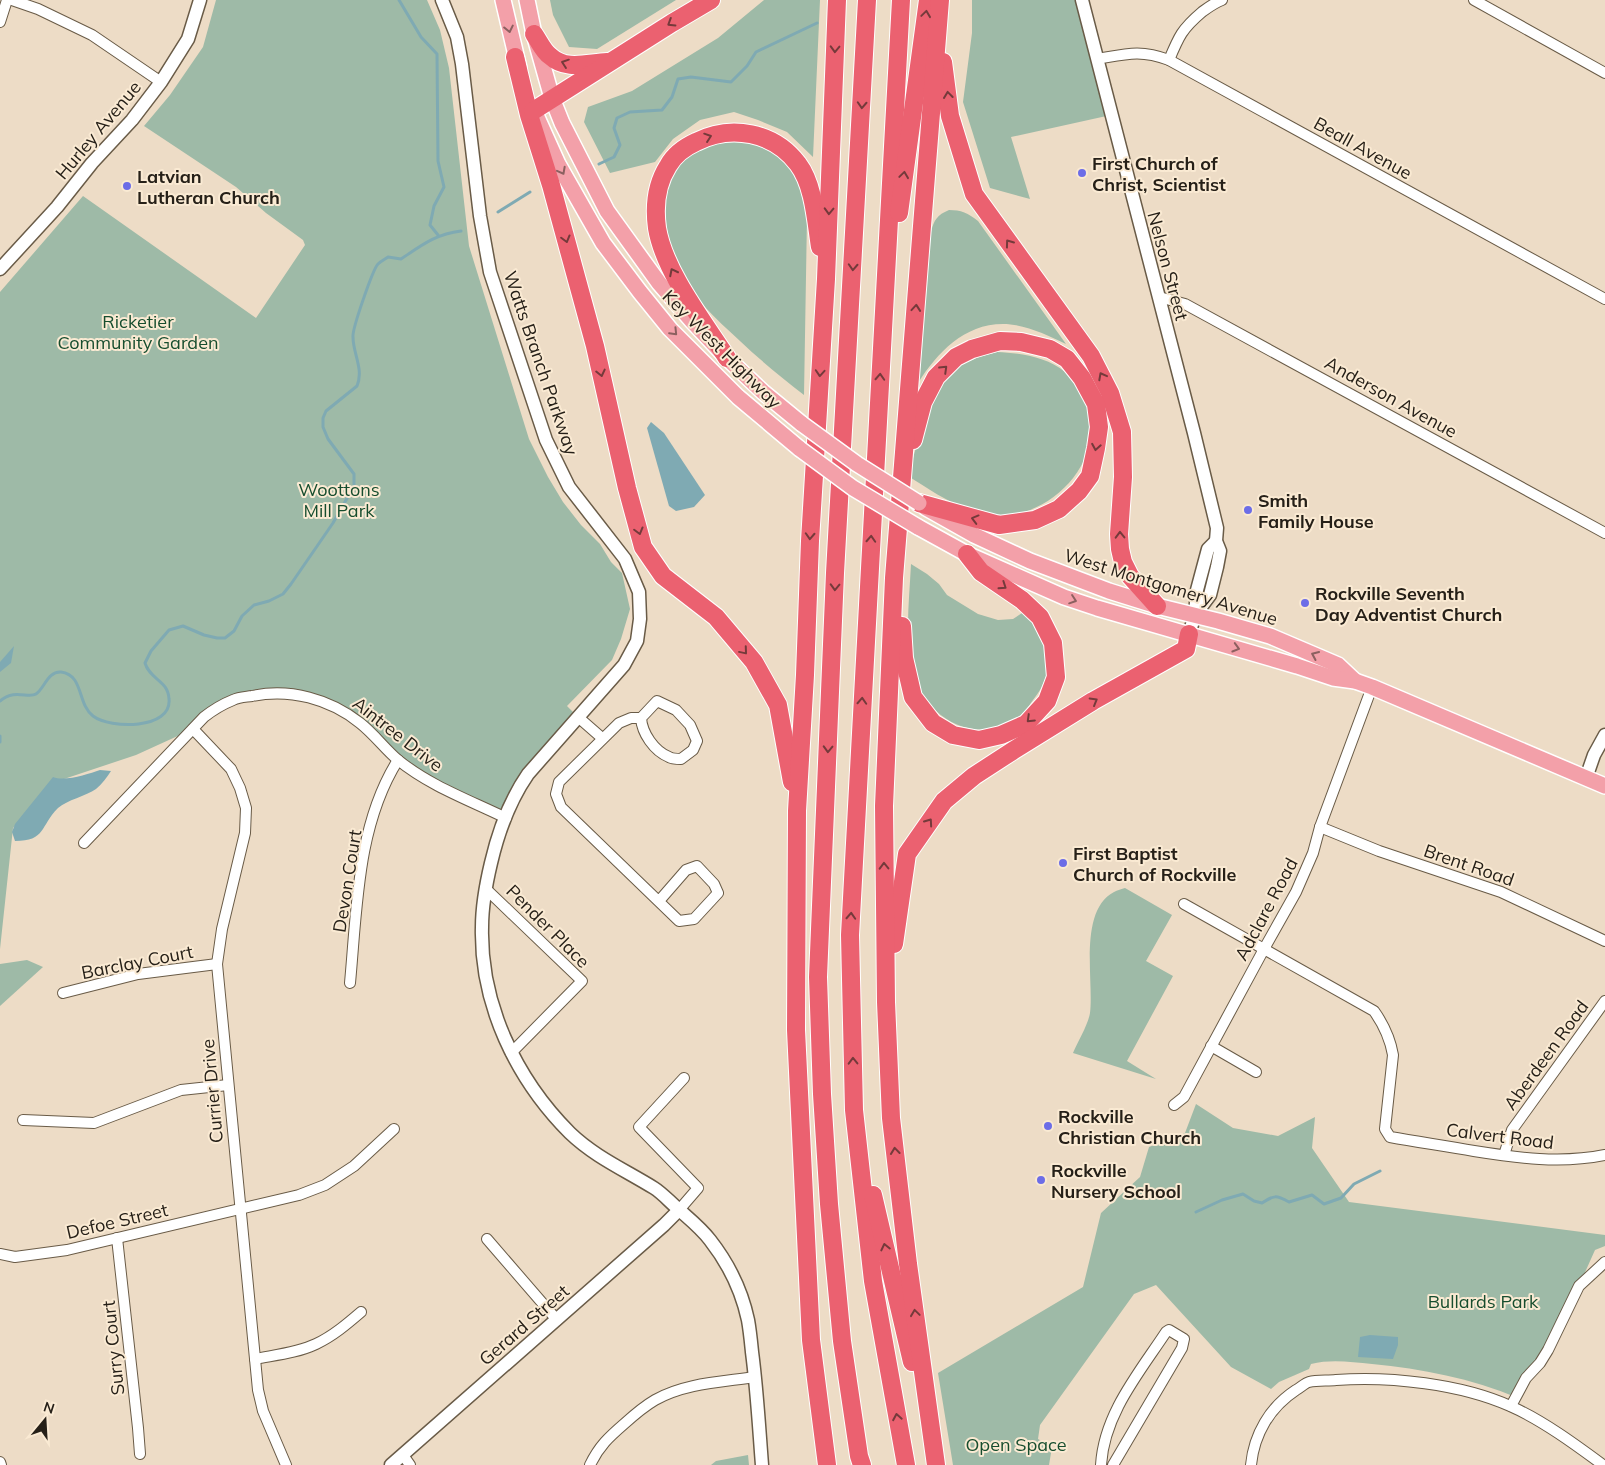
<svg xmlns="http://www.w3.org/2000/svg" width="1605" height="1465" viewBox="0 0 1605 1465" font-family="Mulish,sans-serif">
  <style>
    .green { fill: #9ebaa7 }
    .water { fill: #7faab3 }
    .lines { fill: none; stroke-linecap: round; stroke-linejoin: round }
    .stream { stroke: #7faab3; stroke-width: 3 }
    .minor-casing { stroke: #695b47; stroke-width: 12 }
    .tertiary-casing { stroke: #695b47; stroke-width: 15 }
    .primary-casing { stroke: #fff; stroke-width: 18 }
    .motorway-casing { stroke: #fff; stroke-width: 20 }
    .minor { stroke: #fff; stroke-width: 10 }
    .tertiary { stroke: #fff; stroke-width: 12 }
    .primary { stroke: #f3a0a9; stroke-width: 15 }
    .motorway { stroke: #eb6170; stroke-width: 18 }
    .primary-bridge-casing { stroke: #fff; stroke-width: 18; stroke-linecap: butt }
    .primary-bridge { stroke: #f3a0a9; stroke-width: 15 }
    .oneway { stroke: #753a3b }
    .oneway2 { stroke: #8c6060 }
    .poi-dot { fill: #6c6de7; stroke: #faead3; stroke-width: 2 }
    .labels { text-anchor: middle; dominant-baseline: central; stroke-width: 4; stroke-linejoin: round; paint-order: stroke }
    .street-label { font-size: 18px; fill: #262018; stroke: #faead3 }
    .poi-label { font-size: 18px; font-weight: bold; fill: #262018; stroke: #faead3; text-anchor: start }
    .park-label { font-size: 18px; fill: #164d2e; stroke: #faead3 }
  </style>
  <rect width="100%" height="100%" fill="#eddcc6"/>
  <!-- green -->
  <g class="green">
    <polygon points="216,0 427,0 440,30 449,68 469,246 529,439 548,477 563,502 581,525 600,544 611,562 622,573 630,609 621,639 612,660 567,706 578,717 528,774 506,818 434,784 359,722 304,696 234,699 193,729 136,755 52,783 13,828 0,949 0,292 83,196 256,318 305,245 303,240 266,213 236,187 144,126 170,95 203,47"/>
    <polygon points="550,0 676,0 597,49 569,47 553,15"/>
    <polygon points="764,0 820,0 813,157 787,132 758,120 734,112 700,120 673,139 655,162 610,173 584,122 588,107 632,91 718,38"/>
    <polygon points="972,0 1082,0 1111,115 1011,137 1030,199 990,188 963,102 972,33"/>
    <path d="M736 138 759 143 785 159 798 180 807 217 804 395C782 378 760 360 740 341 728 330 715 318 704 306 679 274 656 227 669 186 679 152 705 143 736 138Z"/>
    <path d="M949 210C961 210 968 213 978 221L1066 344C1047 335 1025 324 1003 324 964 324 937 353 918 383L931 232C934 220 937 215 949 210Z"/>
    <path d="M997 352C1020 353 1047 357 1065 372 1073 378 1079 388 1083 396 1114 455 1051 523 990 515 960 511 932 491 908 476 918 442 928 394 955 370 966 360 983 356 997 352Z"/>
    <path d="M911 564 927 574 939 584 947 595 978 614 998 620 1013 619 1025 611C1031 619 1042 630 1045 639 1051 663 1049 680 1033 700 1028 707 1023 715 1015 719 989 737 957 731 935 710 920 696 910 669 907 648 906 641 907 633 908 625 908 605 910 585 911 564Z"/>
    <path d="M1125 888 1172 915 1146 961 1173 976 1127 1061 1156 1079 1073 1053C1078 1041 1088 1025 1090 1013 1094 981 1078 911 1114 892 1117 890 1122 889 1125 888Z"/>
    <polygon points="27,960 43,967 0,1006 0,964"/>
    <path d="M1196 1104 1233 1128 1278 1136 1315 1117 1312 1148 1349 1202 1605 1235V1246L1595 1250 1552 1346 1518 1398C1471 1378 1422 1369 1372 1364 1351 1362 1331 1359 1311 1364L1309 1369 1279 1382 1271 1389 1231 1367 1156 1285 1134 1294 1040 1425 1038 1439 1052 1447 1049 1465H953L938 1373 1083 1287 1101 1213 1140 1177 1149 1147 1185 1133Z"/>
    <polygon points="748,1455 749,1465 711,1465 716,1461"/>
  </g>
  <!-- water -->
  <g class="water">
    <polygon points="651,422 664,433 705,495 694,507 676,511 669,506 647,428"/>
    <polygon points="14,646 11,663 0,672 0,662"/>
    <path d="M100 770 111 771C107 777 102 784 96 789 86 796 67 800 58 808 40 826 46 841 15 841L12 832 15 824 53 777C65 782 88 774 100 770Z"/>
    <polygon points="1370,1335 1398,1337 1398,1345 1393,1359 1358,1357 1360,1337"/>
  </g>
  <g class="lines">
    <!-- stream -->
    <g class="stream">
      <polyline points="399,0 421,37 437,54 438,161 444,187 434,206 430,225 438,235"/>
      <polyline points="599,164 614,157 620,145 614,128 617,118 630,112 662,110 672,97 678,79 691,77 731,82 747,66 756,52 817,23"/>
      <polyline points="498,212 530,192"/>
      <path d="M0 701C15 688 28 699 36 694 44 689 48 671 61 672 84 675 77 704 93 716 110 729 172 730 169 699 168 680 150 680 145 663L151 651 169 630 183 626 204 635 217 638H225L234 631 242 616 254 605 269 601 283 594 291 584 333 523 354 486V474L328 439 323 427V418L326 411 357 386C364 369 353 354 353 337 352 329 373 269 378 264 381 261 385 259 388 257L401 259C422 245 436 234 461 231"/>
      <polyline points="0,736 0,742"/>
      <path d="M1196 1212 1222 1200 1243 1194 1254 1201 1262 1203C1274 1195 1276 1195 1289 1202L1312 1195 1324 1204 1341 1198 1354 1184 1380 1171"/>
    </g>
    <defs>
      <g id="minor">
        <polyline points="12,0 38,9 92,35 161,82"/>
        <polyline points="1474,0 1605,73"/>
        <polyline points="0,22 7,0"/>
        <path d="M1097 59C1126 54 1140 49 1169 60L1605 299"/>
        <path d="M1169 60C1179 36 1182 29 1202 12 1209 7 1214 3 1222 0"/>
        <polyline points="1159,297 1185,304 1605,533"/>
        <polyline points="578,717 602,738"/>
        <path d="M641 718C642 733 654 751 669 757 672 759 677 759 681 759L693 750 697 741 690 725 676 710 657 701 641 718H631L619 723 559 782 556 794 561 807 679 921 694 919 718 893 714 884 697 866 686 870 659 901"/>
        <polyline points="193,729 231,769 240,788 246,808 245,833 222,929 217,964 258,1390 263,1411 286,1465"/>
        <polyline points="1320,827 1379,851 1501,892 1605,941"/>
        <path d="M84 843 204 717C213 710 223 704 233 700 239 697 246 697 252 696 290 688 330 699 360 723 374 734 385 749 398 760 430 786 469 800 506 818"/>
        <polyline points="485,888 582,981 511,1053"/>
        <path d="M1184 904 1374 1011C1384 1025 1390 1038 1393 1055L1385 1129 1390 1137C1418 1142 1446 1146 1474 1151 1518 1158 1561 1164 1605 1155"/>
        <path d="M350 983C357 908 357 825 398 760"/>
        <polyline points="63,993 138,974 217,964"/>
        <polyline points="1211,1046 1256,1072"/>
        <polyline points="1174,1105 1184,1097 1264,949 1296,892 1313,853 1320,827 1372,687"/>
        <polyline points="23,1120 94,1123 181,1090 228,1085"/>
        <polyline points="1504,1155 1512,1130 1605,1001"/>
        <polyline points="679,1210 698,1188 639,1127 684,1078"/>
        <polyline points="117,1238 138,1428 140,1454"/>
        <polyline points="487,1239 557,1320"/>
        <polyline points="0,1254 15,1257 67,1250 299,1195 325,1185 354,1166 394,1129"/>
        <path d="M255 1359C275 1355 297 1353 316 1344 333 1336 347 1324 361 1312"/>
        <polyline points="1511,1406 1526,1378 1540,1363 1548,1350 1579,1286 1605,1262"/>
        <polyline points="403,1455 410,1465"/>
        <polyline points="0,1462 1,1465"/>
        <path d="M590 1465C599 1446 609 1437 624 1424 634 1415 643 1407 655 1400 685 1383 722 1382 755 1377"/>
        <path d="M1101 1465C1104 1414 1139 1373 1166 1332L1169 1330 1184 1339 1182 1348 1113 1465"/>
        <path d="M1251 1465C1254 1434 1270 1407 1296 1390 1300 1388 1305 1383 1309 1382 1317 1380 1328 1381 1336 1380 1390 1376 1461 1384 1510 1406 1542 1420 1576 1445 1603 1465"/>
      </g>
      <g id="tertiary">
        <path d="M442 0 457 37 462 64 480 216 490 272 546 440 569 487 625 559 639 592 640 619 637 641 624 665 528 774C510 800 498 833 491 863 486 884 482 905 482 927 480 1004 516 1079 570 1133 595 1157 625 1170 654 1188 662 1193 669 1201 676 1207 688 1218 700 1227 710 1240 728 1263 742 1292 748 1320 750 1331 751 1342 752 1352 757 1390 759 1427 762 1465"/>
        <polyline points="1082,0 1194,433 1217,528 1216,541 1220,551 1217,567 1210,595 1195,615"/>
        <polyline points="0,269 57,207 92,163 132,120 161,82 188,39 200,0"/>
        <polyline points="1189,634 1195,615 1197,590 1208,549 1216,541"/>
        <polyline points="1586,778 1594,755 1605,735"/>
        <polyline points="391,1465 664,1225 679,1210"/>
      </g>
      <g id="primary">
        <polyline points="503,0 519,68"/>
        <polyline points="527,0 534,34 552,98 562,123 607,211 659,283 692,321 727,358 763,392 802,424"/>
        <polyline points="536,115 558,164 603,243 640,292 670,329 738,397 800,449"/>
        <polyline points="926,508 974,535 1030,561 1109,591 1157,606 1218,621 1270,636 1338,665 1355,681"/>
        <polyline points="918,527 967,554 1064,597 1097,608 1297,666 1333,678 1355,681 1372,687 1605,786"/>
      </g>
      <g id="motorway">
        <polyline points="901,0 850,935 854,1110 873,1281 906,1465"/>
        <path d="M534 34C539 41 543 51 550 56 566 71 587 63 607 62"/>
        <polyline points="515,57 529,115 551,185 595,346 627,488 643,547 663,576 716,617 754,662 778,705 792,782"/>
        <polyline points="943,62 950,116 974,194 1091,356 1110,393 1122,432 1123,477 1119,534 1120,549 1123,562 1130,576 1157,606"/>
        <polyline points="533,111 672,23 711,0"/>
        <polyline points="899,213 928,0"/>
        <path d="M727 358C703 321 664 271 657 228 654 206 656 185 668 166 674 155 685 147 696 142 731 124 774 132 798 164 814 185 816 221 820 247"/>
        <polyline points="913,440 923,402 936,377 956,357 972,349 1000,341 1021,342 1050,349 1067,359 1082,378 1096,404 1099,427 1096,448 1090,476 1079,491 1059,509 1035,520 999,525 919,503"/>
        <polyline points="902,626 904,658 913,697 933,723 953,735 979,740 1001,735 1026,724 1047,701 1056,677 1053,643 1040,617 1022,600 981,572 967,554"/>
        <polyline points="894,944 907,854 944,801 974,776 1014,750 1093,701 1186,649 1189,634"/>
        <polyline points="873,1195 912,1362"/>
        <polyline points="827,1465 811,1340 796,1030 797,811 805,675 810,541 826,279 837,0"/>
        <polyline points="862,1465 859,1456 842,1341 829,1204 822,1094 818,977 835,573 867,0"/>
        <polyline points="936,1465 908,1264 891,1118 886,1002 884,806 894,578 940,0"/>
      </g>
    </defs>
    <!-- minor casing -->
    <use href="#minor" class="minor-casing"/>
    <!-- tertiary casing -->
    <use href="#tertiary" class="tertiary-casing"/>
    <!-- primary casing -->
    <use href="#primary" class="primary-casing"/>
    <!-- motorway casing -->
    <use href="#motorway" class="motorway-casing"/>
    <!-- minor -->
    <use href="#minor" class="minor"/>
    <!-- tertiary -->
    <use href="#tertiary" class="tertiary"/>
    <!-- primary -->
    <use href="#primary" class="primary"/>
    <!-- motorway -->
    <use href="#motorway" class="motorway"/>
    <defs>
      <g id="primary-bridge">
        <polyline points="802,424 857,464 919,503"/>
        <polyline points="800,449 853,488 918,527"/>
      </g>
    </defs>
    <!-- primary-bridge casing -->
    <use href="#primary-bridge" class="primary-bridge-casing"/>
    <!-- primary-bridge -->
    <use href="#primary-bridge" class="primary-bridge"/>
  </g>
  <!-- one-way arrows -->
  <defs><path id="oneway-chevron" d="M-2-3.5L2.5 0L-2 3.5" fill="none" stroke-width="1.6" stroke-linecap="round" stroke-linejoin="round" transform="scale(1.25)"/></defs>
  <g class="oneway">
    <use href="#oneway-chevron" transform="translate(926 14) rotate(-82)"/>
    <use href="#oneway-chevron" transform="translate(671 23) rotate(148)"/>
    <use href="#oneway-chevron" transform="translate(835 49) rotate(92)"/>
    <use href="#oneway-chevron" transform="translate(565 63) rotate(-161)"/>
    <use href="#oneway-chevron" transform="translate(948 95) rotate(-97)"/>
    <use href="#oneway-chevron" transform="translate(862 105) rotate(93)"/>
    <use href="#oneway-chevron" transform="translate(708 137) rotate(-19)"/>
    <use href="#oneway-chevron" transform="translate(904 175) rotate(-82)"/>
    <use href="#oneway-chevron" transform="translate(829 211) rotate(92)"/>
    <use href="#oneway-chevron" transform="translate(566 239) rotate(75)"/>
    <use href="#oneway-chevron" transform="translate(1009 243) rotate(-126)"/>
    <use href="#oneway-chevron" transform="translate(853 267) rotate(93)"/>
    <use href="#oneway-chevron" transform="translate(673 272) rotate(-117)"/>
    <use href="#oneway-chevron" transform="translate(916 308) rotate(-85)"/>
    <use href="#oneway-chevron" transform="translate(944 369) rotate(-44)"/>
    <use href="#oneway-chevron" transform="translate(601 373) rotate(77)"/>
    <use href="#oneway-chevron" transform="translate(820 373) rotate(94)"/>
    <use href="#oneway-chevron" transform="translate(1102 376) rotate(-118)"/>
    <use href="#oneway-chevron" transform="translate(880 377) rotate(-87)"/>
    <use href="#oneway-chevron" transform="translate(1096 447) rotate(100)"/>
    <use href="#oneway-chevron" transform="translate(975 519) rotate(-165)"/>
    <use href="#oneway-chevron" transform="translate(639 531) rotate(75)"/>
    <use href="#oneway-chevron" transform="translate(1120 535) rotate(-91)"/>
    <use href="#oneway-chevron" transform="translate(810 536) rotate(93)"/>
    <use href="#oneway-chevron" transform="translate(871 539) rotate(-87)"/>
    <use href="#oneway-chevron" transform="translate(1003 586) rotate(34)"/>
    <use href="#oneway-chevron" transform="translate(835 587) rotate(92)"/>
    <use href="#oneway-chevron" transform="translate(744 651) rotate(50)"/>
    <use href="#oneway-chevron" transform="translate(862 701) rotate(-87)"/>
    <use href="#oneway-chevron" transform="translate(1094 701) rotate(-30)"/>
    <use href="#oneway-chevron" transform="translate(1030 719) rotate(136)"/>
    <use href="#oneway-chevron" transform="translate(828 749) rotate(92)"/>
    <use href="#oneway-chevron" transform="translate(929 822) rotate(-55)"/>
    <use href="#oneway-chevron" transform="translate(884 866) rotate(-91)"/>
    <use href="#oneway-chevron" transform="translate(851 916) rotate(-87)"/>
    <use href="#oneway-chevron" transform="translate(853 1061) rotate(-91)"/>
    <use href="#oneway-chevron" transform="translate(895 1151) rotate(-96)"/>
    <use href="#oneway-chevron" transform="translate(885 1247) rotate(-103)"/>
    <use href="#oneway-chevron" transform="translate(915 1313) rotate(-98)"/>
    <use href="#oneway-chevron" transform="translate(897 1417) rotate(-100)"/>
  </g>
  <g class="oneway2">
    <use href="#oneway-chevron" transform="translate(509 29) rotate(78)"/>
    <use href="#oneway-chevron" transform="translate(562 171) rotate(62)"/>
    <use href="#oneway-chevron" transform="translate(674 332) rotate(46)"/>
    <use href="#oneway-chevron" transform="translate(1073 600) rotate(19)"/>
    <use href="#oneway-chevron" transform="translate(1236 648) rotate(16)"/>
    <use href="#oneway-chevron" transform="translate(1315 655) rotate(-156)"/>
  </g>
  <!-- markers -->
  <g class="poi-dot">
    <circle cx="1082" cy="173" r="5"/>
    <circle cx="127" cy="186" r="5"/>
    <circle cx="1248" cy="510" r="5"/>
    <circle cx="1305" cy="603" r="5"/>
    <circle cx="1063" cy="863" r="5"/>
    <circle cx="1048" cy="1126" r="5"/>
    <circle cx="1041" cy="1180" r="5"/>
  </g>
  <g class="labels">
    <!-- street labels -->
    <g class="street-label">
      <text transform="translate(98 130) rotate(-50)">Hurley Avenue</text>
      <text transform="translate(1363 148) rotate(29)">Beall Avenue</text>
      <text transform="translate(1168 266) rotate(75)">Nelson Street</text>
      <text transform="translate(722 349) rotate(45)">Key West Highway</text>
      <text transform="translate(541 363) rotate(71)">Watts Branch Parkway</text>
      <text transform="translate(1391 397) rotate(29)">Anderson Avenue</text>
      <text transform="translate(1171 587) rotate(17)">West Montgomery Avenue</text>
      <text transform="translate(398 734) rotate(38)">Aintree Drive</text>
      <text transform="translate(1469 865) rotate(19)">Brent Road</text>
      <text transform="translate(347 881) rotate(-81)">Devon Court</text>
      <text transform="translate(1266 909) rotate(-62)">Adclare Road</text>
      <text transform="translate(548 926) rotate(45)">Pender Place</text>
      <text transform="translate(137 962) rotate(-11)">Barclay Court</text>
      <text transform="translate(1546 1055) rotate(-54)">Aberdeen Road</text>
      <text transform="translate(212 1091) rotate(-95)">Currier Drive</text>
      <text transform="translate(1500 1136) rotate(7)">Calvert Road</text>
      <text transform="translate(117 1221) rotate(-13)">Defoe Street</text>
      <text transform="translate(524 1325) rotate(-41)">Gerard Street</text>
      <text transform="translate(113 1348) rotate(-96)">Surry Court</text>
    </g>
    <!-- poi labels -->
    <g class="poi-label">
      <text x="1092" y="163">First Church of<tspan x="1092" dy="21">Christ, Scientist</tspan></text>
      <text x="137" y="176">Latvian<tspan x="137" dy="21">Lutheran Church</tspan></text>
      <text x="1258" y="500">Smith<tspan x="1258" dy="21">Family House</tspan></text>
      <text x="1315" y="593">Rockville Seventh<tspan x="1315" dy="21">Day Adventist Church</tspan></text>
      <text x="1073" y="853">First Baptist<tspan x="1073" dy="21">Church of Rockville</tspan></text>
      <text x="1058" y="1116">Rockville<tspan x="1058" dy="21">Christian Church</tspan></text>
      <text x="1051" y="1170">Rockville<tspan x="1051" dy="21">Nursery School</tspan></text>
    </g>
    <!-- park labels -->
    <g class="park-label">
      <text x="138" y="321">Ricketier<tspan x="138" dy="21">Community Garden</tspan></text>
      <text x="339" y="489">Woottons<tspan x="339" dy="21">Mill Park</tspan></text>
      <text x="1483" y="1301">Bullards Park</text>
      <text x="1016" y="1444">Open Space</text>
    </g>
  </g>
  <!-- north arrow -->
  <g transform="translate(45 1420) rotate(18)" stroke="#faead3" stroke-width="4" paint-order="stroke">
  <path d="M0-4L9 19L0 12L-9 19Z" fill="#262018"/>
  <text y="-8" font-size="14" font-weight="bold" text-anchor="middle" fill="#262018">N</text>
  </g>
</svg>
